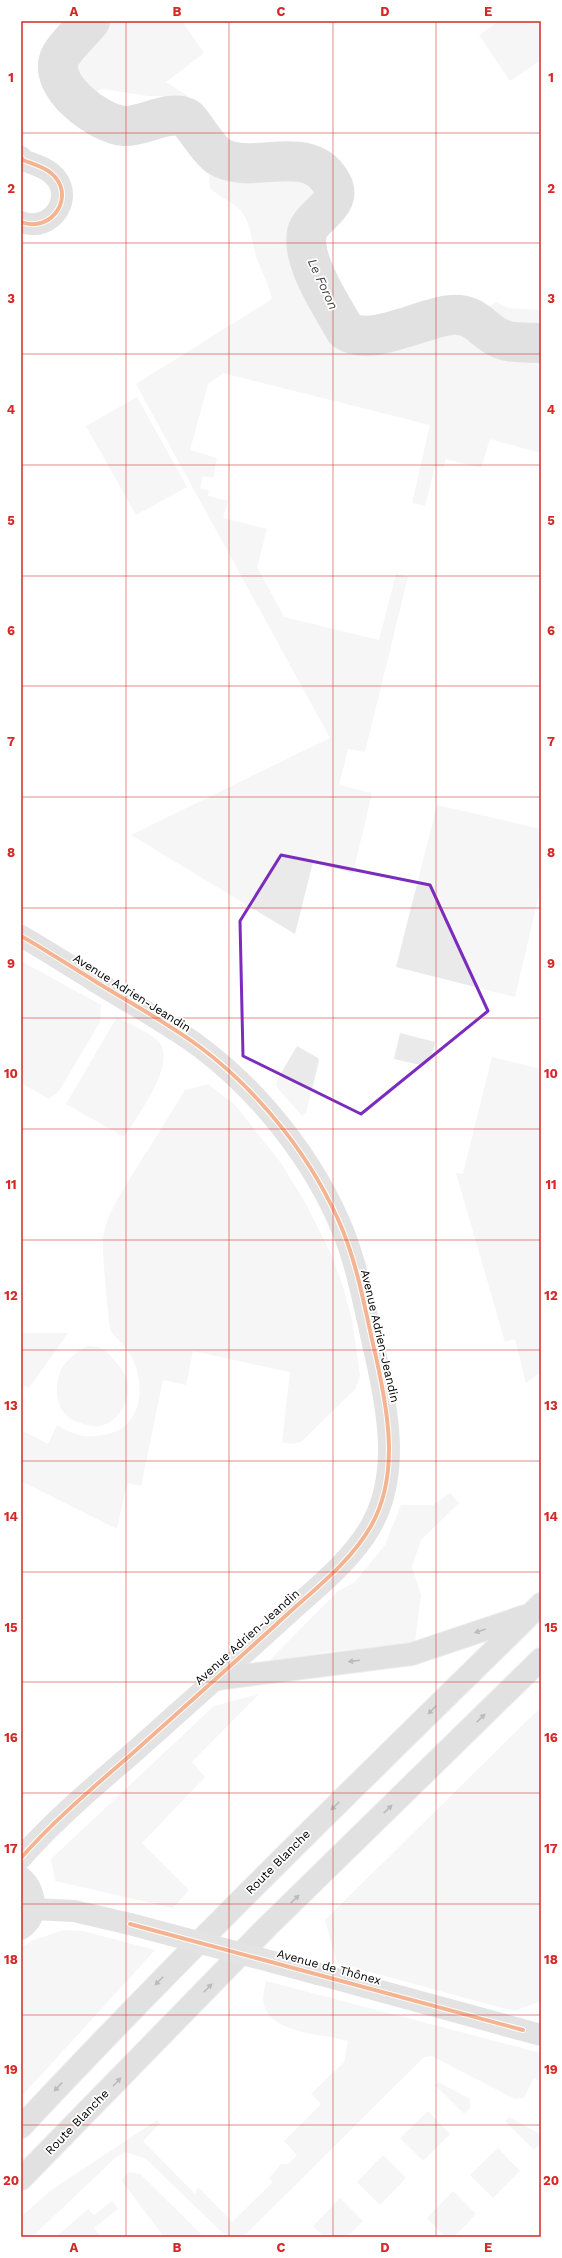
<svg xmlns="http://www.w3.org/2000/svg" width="562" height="2258" viewBox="0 0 562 2258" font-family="'Work Sans',sans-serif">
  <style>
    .green { fill: #eaeaea }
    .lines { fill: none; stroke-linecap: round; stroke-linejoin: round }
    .river { stroke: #bcbcbc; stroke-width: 40 }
    .primary-casing { stroke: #dbdbdb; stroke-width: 24 }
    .street { stroke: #bebebe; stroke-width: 22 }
    .secondary { stroke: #c1c1c1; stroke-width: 22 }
    .primary { stroke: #bdbdbd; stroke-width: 22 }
    .secondary-bridge { stroke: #c1c1c1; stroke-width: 22 }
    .cycleway-casing { stroke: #fff; stroke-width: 6 }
    .cycleway { stroke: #e8590c; stroke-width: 4 }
    .oneway { fill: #686868 }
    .marked { fill: none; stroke: #7b2cbf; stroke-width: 3; stroke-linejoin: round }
    .grid { fill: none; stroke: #d62828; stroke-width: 1; stroke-opacity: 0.55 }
    .labels { text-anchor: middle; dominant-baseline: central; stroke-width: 3.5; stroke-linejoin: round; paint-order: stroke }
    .street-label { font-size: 12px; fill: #000; stroke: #fff }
    .water-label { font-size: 13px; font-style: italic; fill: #404040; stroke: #fff }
    .neatline { fill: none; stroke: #d62828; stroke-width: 1.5 }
    .grid-label { font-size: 13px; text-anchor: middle; font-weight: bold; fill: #d62828 }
  </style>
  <rect width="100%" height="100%" fill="#fff"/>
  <!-- green -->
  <g class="green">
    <polygon points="106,21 182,21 204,53 166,82 185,94 195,103 166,96 148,96 103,89 94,92 85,90 77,82 73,73 73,64 77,55 95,38"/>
    <polygon points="499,21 541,21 541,60 510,81 479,35"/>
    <path d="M212 163C221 164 230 167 239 168 264 172 291 161 313 178 338 198 306 209 297 223 295 227 293 233 292 237 289 256 325 331 339 346 341 348 344 349 347 349L445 323C466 323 477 336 492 349L541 347V453L490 439 481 468 446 459 443 468 435 466 425 506 412 503 430 425 223 373 208 384 190 450 217 458 213 478 203 476 200 488 209 491 208 496 228 501 223 518 267 529 257 567 284 617 379 640 396 574 408 577 365 752 348 749 339 785 372 793 353 873 313 862 295 934 131 835 330 738 136 384 272 299C269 284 262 273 257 259 252 244 251 221 240 210 231 201 219 197 210 188L209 172 218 171Z"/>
    <path d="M496 302 508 308 541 310V331C513 332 503 332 483 311Z"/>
    <polygon points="137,397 187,487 136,515 86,426"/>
    <polygon points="437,805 541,829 541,886 515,997 396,967"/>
    <polygon points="21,961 101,1005 100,1022 59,1091 49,1099 21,1083"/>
    <path d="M117 1017C129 1024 147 1031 157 1040 180 1061 136 1118 124 1137L66 1104Z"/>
    <polygon points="400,1033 435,1042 429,1067 394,1059"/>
    <polygon points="297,1046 318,1058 319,1061 306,1113 302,1116 276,1086 277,1080"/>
    <polygon points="492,1057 541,1069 541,1372 526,1383 515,1339 505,1342 456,1173 463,1174"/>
    <path d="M208 1084 235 1105 281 1163 307 1206 330 1252 342 1283 352 1320 360 1375 356 1388 301 1442 292 1444 282 1442 290 1372 193 1351 186 1385 163 1380 141 1486 127 1483 117 1529 21 1481V1430L48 1444 57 1425C75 1436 88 1439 108 1434 144 1426 146 1381 130 1354 126 1346 115 1338 111 1331 108 1323 102 1248 103 1238 107 1212 124 1189 137 1167 153 1142 169 1116 185 1090Z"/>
    <polygon points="21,1333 68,1333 29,1388 21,1384"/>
    <path d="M87 1346C101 1346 106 1350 115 1361 118 1365 122 1369 124 1373 135 1393 121 1423 99 1426 90 1427 83 1424 75 1421 55 1413 53 1385 62 1368 68 1358 78 1352 87 1346Z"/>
    <polygon points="450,1493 459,1503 421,1540 412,1567 421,1595 415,1642 393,1646 325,1652 267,1663 338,1591 355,1582 385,1545 401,1505 433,1505"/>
    <polygon points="259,1694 192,1762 205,1777 142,1843 189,1890 173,1908 55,1881 51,1859 214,1706"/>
    <polygon points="541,1707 541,2001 514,2011 337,1963 325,1920"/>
    <polygon points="63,1930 83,1931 155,1950 21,2097 21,1947 34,1940"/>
    <path d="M266 1981 541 2053V2082L534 2078 524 2098 515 2099 432 2056 424 2057 243 2237H227L146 2159 126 2152 115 2158 32 2237H21V2217L50 2191 157 2120 160 2123 143 2141 195 2194 198 2187 232 2222 273 2182 269 2178 281 2164H288L297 2155 284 2141 321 2104 311 2094 344 2062 348 2041C322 2033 266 2035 263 1999 263 1993 265 1986 266 1981Z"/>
    <polygon points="438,2082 470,2099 470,2108 464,2114 435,2085"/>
    <polygon points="428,2111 450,2134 423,2161 400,2138"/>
    <polygon points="509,2117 540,2134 541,2143 534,2150 505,2121"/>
    <polygon points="498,2148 520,2171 493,2198 470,2175"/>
    <polygon points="383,2155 406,2178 380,2205 357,2182"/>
    <polygon points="129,2172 140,2174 204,2237 164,2237 121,2180"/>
    <polygon points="453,2191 476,2214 454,2237 445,2237 427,2218"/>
    <polygon points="340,2198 363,2221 347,2237 324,2237 313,2226"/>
    <polygon points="112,2201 118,2209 94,2228 101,2237 56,2237 88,2209 94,2215"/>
  </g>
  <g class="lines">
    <!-- river -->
    <path class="river" d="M90 21C82 31 65 46 60 57 47 86 99 124 124 126 145 127 168 109 187 118 196 128 208 149 218 156 252 177 307 141 331 182 345 205 311 215 307 233 301 261 332 306 345 330 371 348 420 318 451 315 479 313 482 333 504 340 515 344 530 342 541 343"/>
    <defs>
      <g id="primary">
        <polyline points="217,1679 412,1654 525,1616"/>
        <path d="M21 2127C189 1947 366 1776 541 1604"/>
        <polyline points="21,2179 267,1927 541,1659"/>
      </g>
    </defs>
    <!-- primary casing -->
    <use href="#primary" class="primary-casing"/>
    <!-- street -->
    <path class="street" d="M21 157 23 160C32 164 43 166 51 173 77 194 53 234 21 222"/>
    <!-- secondary -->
    <g class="secondary">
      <path d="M21 936C44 949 67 964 90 978 126 1001 165 1021 200 1047 261 1093 314 1160 343 1231 359 1271 366 1315 376 1357 388 1411 400 1475 371 1526 350 1563 312 1591 281 1620 233 1664 183 1708 134 1752 95 1786 55 1819 21 1858"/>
      <path d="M21 1877C36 1890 40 1917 21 1929"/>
      <polyline points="34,1909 74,1911 130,1924"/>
      <polyline points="318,1974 541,2035"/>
    </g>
    <!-- primary -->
    <use href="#primary" class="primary"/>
    <!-- secondary-bridge -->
    <polyline class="secondary-bridge" points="130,1924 318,1974"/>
    <defs>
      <g id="cycleway">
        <path d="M21 157 23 160C32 164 43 166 51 173 77 194 53 234 21 222"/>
        <path d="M21 936C44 949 67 964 90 978 126 1001 165 1021 200 1047 261 1093 314 1160 343 1231 359 1271 366 1315 376 1357 388 1411 400 1475 371 1526 350 1563 312 1591 281 1620 233 1664 183 1708 134 1752 95 1786 55 1819 21 1858"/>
        <polyline points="130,1924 523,2030"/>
      </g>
    </defs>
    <!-- cycleway casing -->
    <use href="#cycleway" class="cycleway-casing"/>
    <!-- cycleway -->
    <use href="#cycleway" class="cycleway"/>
  </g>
  <!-- one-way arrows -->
  <defs><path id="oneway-solid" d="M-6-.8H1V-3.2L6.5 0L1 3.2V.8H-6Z"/></defs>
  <g class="oneway">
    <use href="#oneway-solid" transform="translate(480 1631) rotate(161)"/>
    <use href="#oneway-solid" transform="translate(354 1661) rotate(173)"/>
    <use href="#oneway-solid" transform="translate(432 1710) rotate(135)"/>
    <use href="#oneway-solid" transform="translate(481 1718) rotate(-44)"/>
    <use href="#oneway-solid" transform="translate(335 1806) rotate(135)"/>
    <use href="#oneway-solid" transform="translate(388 1809) rotate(-44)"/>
    <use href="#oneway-solid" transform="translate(295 1899) rotate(-44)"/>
    <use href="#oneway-solid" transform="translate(159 1981) rotate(135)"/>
    <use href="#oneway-solid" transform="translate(208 1988) rotate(-46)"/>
    <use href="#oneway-solid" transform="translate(117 2082) rotate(-46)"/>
    <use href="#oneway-solid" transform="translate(58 2087) rotate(133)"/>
  </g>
  <!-- marked area -->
  <path d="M0 0H562V2258H0ZM281 855 430 885 488 1011 361 1114 243 1056 240 921Z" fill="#fff" fill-opacity=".55" fill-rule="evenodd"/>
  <path class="marked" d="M281 855 430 885 488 1011 361 1114 243 1056 240 921Z"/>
  <!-- grid -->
  <path class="grid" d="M126 21V2237M229 21V2237M333 21V2237M436 21V2237M21 133H541M21 243H541M21 354H541M21 465H541M21 576H541M21 686H541M21 797H541M21 908H541M21 1018H541M21 1129H541M21 1240H541M21 1350H541M21 1461H541M21 1572H541M21 1682H541M21 1793H541M21 1904H541M21 2015H541M21 2125H541"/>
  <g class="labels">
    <!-- street labels -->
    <g class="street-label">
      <text transform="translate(132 993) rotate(32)">Avenue Adrien-Jeandin</text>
      <text transform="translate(380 1336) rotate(77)">Avenue Adrien-Jeandin</text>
      <text transform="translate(247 1637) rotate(-42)">Avenue Adrien-Jeandin</text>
      <text transform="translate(278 1862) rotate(-45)">Route Blanche</text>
      <text transform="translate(329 1967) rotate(15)">Avenue de Thônex</text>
      <text transform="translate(77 2122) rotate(-46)">Route Blanche</text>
    </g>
    <!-- water labels -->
    <g class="water-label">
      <text transform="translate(323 284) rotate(65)">Le Foron</text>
    </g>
  </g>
  <!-- border -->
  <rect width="562" height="2258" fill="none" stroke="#ffffff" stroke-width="44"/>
  <rect x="22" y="22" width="518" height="2214" class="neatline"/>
  <g class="grid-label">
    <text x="74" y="16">A</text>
    <text x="177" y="16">B</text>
    <text x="281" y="16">C</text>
    <text x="385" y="16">D</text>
    <text x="488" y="16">E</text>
    <text x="11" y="82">1</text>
    <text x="551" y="82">1</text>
    <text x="11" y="193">2</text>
    <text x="551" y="193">2</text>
    <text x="11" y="303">3</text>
    <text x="551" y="303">3</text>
    <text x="11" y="414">4</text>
    <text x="551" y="414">4</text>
    <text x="11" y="525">5</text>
    <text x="551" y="525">5</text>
    <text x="11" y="635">6</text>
    <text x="551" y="635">6</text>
    <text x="11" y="746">7</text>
    <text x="551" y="746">7</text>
    <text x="11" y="857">8</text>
    <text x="551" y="857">8</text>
    <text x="11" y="968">9</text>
    <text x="551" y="968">9</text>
    <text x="11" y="1078">10</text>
    <text x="551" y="1078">10</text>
    <text x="11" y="1189">11</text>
    <text x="551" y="1189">11</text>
    <text x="11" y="1300">12</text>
    <text x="551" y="1300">12</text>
    <text x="11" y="1410">13</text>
    <text x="551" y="1410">13</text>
    <text x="11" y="1521">14</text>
    <text x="551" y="1521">14</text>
    <text x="11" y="1632">15</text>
    <text x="551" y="1632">15</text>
    <text x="11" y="1742">16</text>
    <text x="551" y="1742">16</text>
    <text x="11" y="1853">17</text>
    <text x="551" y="1853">17</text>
    <text x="11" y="1964">18</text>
    <text x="551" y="1964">18</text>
    <text x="11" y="2074">19</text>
    <text x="551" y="2074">19</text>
    <text x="11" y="2185">20</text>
    <text x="551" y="2185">20</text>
    <text x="74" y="2252">A</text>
    <text x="177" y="2252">B</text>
    <text x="281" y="2252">C</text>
    <text x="385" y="2252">D</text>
    <text x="488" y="2252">E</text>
  </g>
</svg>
